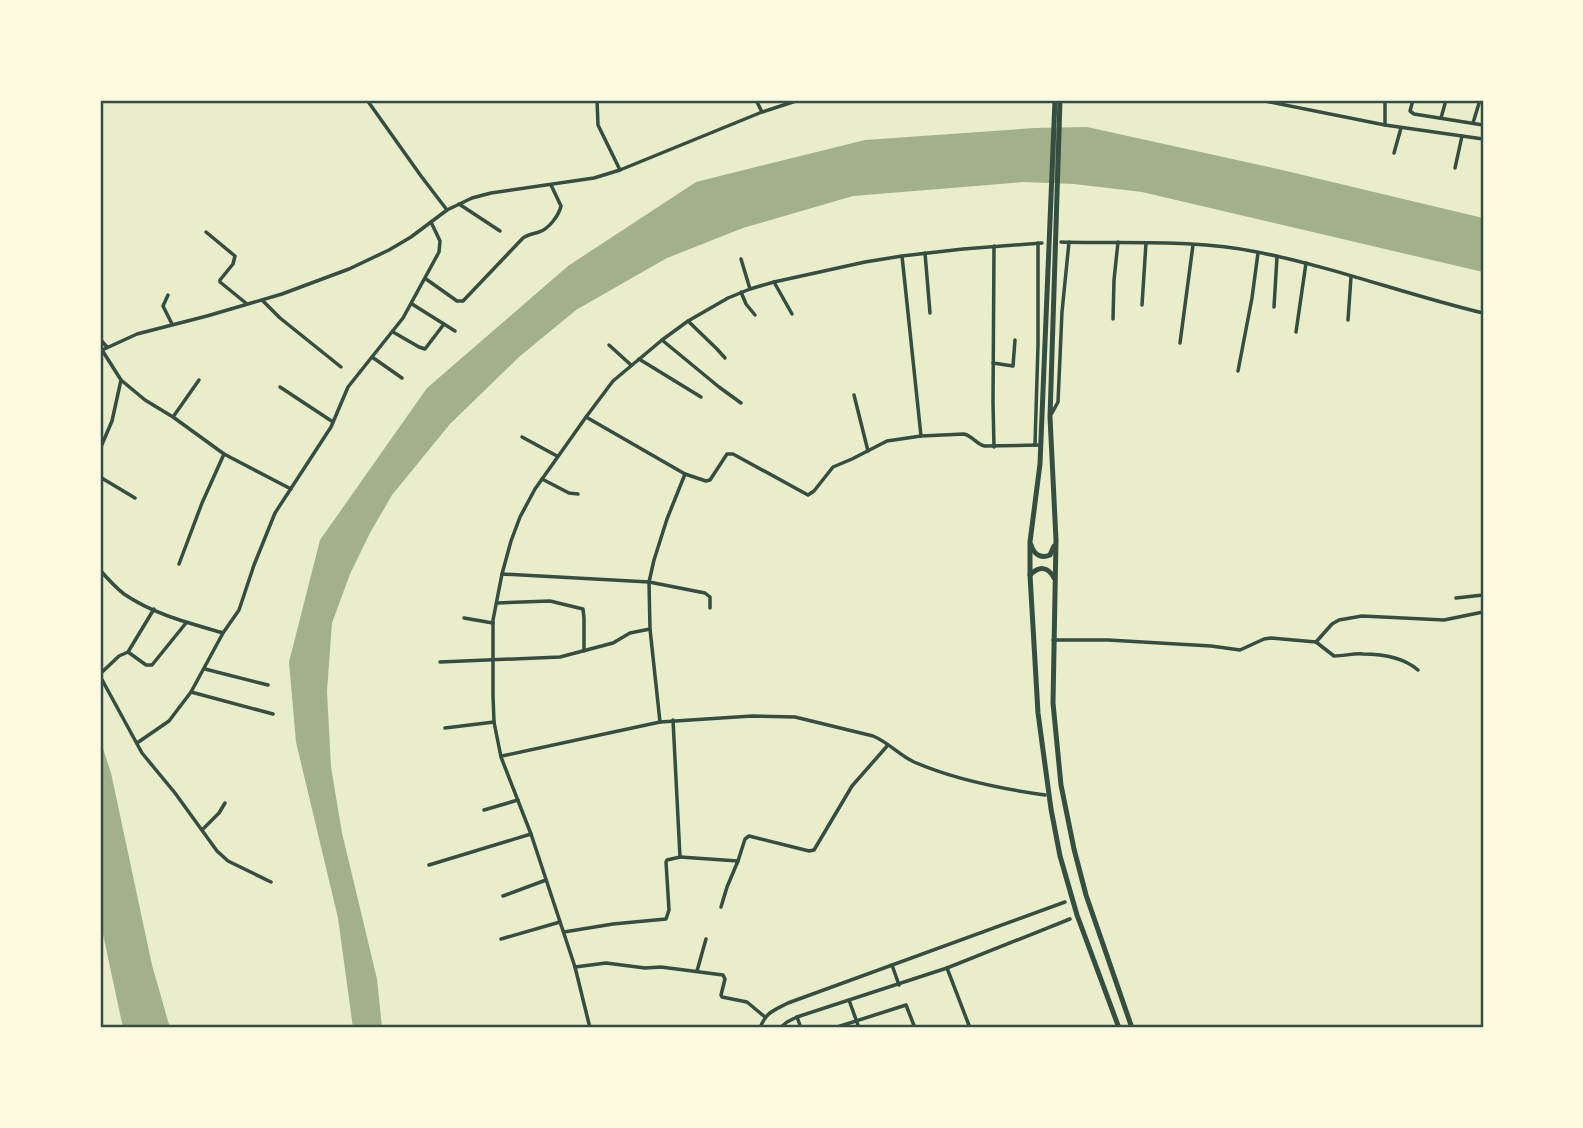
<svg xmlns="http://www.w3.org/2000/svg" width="1583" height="1128" viewBox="0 0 1583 1128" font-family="Spectral,serif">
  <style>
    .water { fill: #a3b18a }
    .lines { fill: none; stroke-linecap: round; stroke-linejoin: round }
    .minor { stroke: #344e41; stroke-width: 3.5 }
    .primary { stroke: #344e41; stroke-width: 5 }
    .neatline { fill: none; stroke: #344e41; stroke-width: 2.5 }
  </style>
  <rect width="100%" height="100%" fill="#e9edc9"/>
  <!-- water -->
  <g class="water">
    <polygon points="1087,127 1282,170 1483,218 1483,272 1142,192 1074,184 1023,182 853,196 743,228 667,258 576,310 519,357 450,424 392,495 370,533 350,574 332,623 327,691 331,767 342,833 377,979 382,1028 353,1028 338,918 296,742 289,662 320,540 427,388 568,266 696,182 865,140 1035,128"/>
    <polygon points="100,739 111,773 152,965 170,1028 123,1028 100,920"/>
  </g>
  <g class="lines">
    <!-- minor -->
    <g class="minor">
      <polyline points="367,100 421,176 447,210"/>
      <polyline points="597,100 598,125 620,170"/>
      <polyline points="756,100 762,112"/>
      <polyline points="1260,100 1385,125 1483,139"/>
      <polyline points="1413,100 1410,111 1414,114 1483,125"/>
      <polyline points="1441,118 1446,100"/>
      <polyline points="1473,123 1480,100"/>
      <polyline points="1385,125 1385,100"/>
      <polyline points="1394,153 1401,128"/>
      <polyline points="1455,168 1462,136"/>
      <polyline points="459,204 500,231"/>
      <polyline points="206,232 235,256 233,264 220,280 220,282 247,304"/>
      <path d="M1061 242C1126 244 1193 239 1257 252 1334 267 1407 295 1483 313"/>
      <polyline points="925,253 930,313"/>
      <polyline points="902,256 921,436"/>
      <polyline points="741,259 750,289"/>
      <path d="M426 279 457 301H463L523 238C528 234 533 234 539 232 549 229 559 215 561 206L551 185"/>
      <polyline points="774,282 792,314"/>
      <polyline points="741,292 746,304 755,315"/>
      <polyline points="168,295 163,306 172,324"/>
      <polyline points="262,300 280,318 341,367"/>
      <polyline points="412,304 455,331"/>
      <polyline points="1142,305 1146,243"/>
      <polyline points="1274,307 1277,257"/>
      <polyline points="1113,319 1114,280 1118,242"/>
      <polyline points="1348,320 1351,277"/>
      <polyline points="688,321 717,349 725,358"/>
      <polyline points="393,332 419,347 425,349 444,324"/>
      <polyline points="1296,332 1306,263"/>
      <polyline points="100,339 107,347"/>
      <polyline points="662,340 719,387 741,403"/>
      <polyline points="1180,343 1193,245"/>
      <polyline points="609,345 631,365"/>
      <polyline points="102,350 121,380 145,400 173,417 224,454 291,489"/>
      <polyline points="100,351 137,334 207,316 282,294 349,269 389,250 411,237 447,210 472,198 491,193 594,178 620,170 762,112 799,100"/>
      <polyline points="372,357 402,378"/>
      <polyline points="639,359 701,397"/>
      <polyline points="993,363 1013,366 1015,340"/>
      <polyline points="1238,371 1252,298 1258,253"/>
      <polyline points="280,387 333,422"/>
      <polyline points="854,395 868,451"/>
      <polyline points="1052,413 1058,402 1062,312 1069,242"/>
      <polyline points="173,417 199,380"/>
      <path d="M586 417 685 474 706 481 710 480 727 454H733L808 495 814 491 833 467 852 459 887 441 921 436 964 434C973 436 977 445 985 446L1040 445"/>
      <polyline points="522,437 557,456"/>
      <polyline points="1035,444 1038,345 1038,243"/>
      <polyline points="994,447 993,403 994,246"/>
      <polyline points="100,449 112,421 121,380"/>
      <polyline points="100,477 135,498"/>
      <polyline points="542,479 569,493 578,494"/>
      <polyline points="179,564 202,503 224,454"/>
      <path d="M100 570C107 578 115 587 124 594 153 614 189 623 223 633"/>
      <polyline points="502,574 649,582 705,593 710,597 710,608"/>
      <polyline points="1456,598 1483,595"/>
      <polyline points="497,603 550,601 583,609 584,618 584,651"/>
      <polyline points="464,618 493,623"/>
      <path d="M1053 640H1108L1211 646 1240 650 1264 639 1271 638 1316 642 1334 656C1344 656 1354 653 1363 654 1382 654 1404 658 1418 670"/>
      <polyline points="1316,642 1332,624 1339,620 1362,616 1444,620 1483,612"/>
      <polyline points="128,652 154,609"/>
      <polyline points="440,662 560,657 613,643 630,633 650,629"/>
      <polyline points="205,669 268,685"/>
      <polyline points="100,674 119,656 128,652 146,665 152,665 186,623"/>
      <polyline points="100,676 142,753 175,793 217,851 228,861 271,882"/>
      <polyline points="191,692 273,714"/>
      <polyline points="660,722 650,629 649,582 654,560 667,519 685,474"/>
      <polyline points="445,728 494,722"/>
      <polyline points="137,743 169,721 191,692 223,633 239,610 254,565 275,513 331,427 348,387 403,318 439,252 440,241 431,222"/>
      <path d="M502 756 660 722 752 716 795 717 873 736C888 742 899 755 914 762 953 779 1002 789 1045 795"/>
      <polyline points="484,810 518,800"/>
      <polyline points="202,830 219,813 225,803"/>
      <polyline points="680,857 738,861 745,839 749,836 809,851 814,850 852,786 888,745"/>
      <polyline points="429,865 531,834"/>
      <polyline points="503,896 546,880"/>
      <polyline points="721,907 727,887 738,861"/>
      <polyline points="564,932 613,924 666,919 669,910 666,862 667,860 680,857 673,720"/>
      <polyline points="501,939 560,922"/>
      <polyline points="892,965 899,985"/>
      <polyline points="575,967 606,963 645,968 661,967 723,975 725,979 721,995 722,997 747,1002 765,1017"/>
      <polyline points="947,968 970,1028"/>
      <polyline points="697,971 706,939"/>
      <polyline points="849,1000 859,1028"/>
      <polyline points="797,1017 801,1028"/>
      <polyline points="590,1028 575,967 531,834 501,757 494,722 493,696 493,620 502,574 511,541 520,517 535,489 586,417 613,381 662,340 688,321 728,298 750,289 774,282 865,262 902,256 963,249 1042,243"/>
      <path d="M760 1028C766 1012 773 1011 788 1003L1065 902"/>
      <polyline points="780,1028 787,1022 797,1017 947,968 1070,919"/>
      <polyline points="834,1028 906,1005 915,1028"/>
    </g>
    <!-- primary -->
    <g class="primary">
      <polyline points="1055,100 1040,464 1030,542 1030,575 1038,713 1051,809 1060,856 1077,915 1119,1028"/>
      <polyline points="1060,100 1050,417 1056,540 1053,703 1061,785 1074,849 1086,895 1132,1028"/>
      <path d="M1031 545C1034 554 1040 559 1050 555L1054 546"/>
      <path d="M1030 575C1039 566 1048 566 1054 578"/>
    </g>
  </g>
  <!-- border -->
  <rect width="1583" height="1128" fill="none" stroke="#fefae0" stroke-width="203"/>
  <rect x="102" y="102" width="1380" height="924" class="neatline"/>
</svg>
